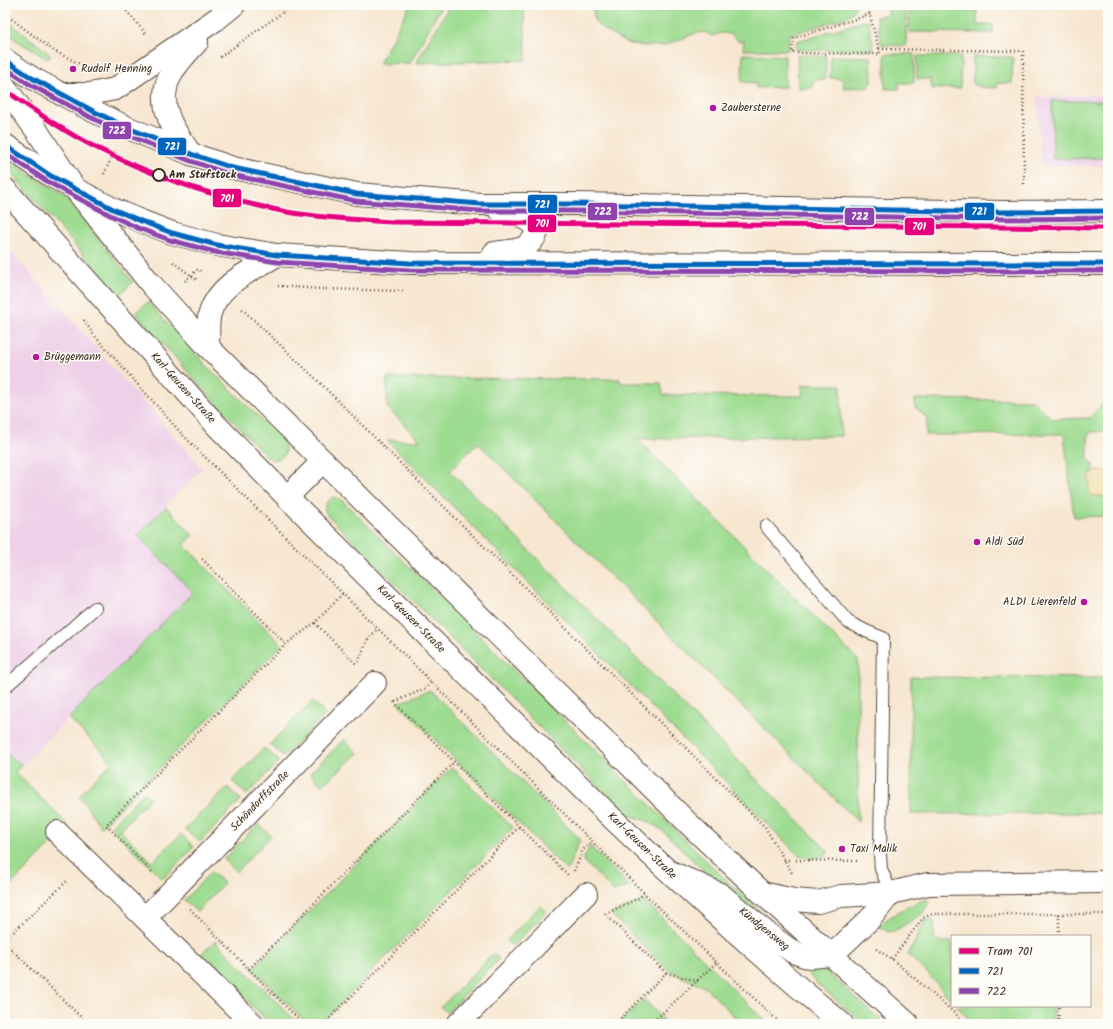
<svg xmlns="http://www.w3.org/2000/svg" width="1113" height="1029" viewBox="0 0 1113 1029" font-family="Kalam,sans-serif">
  <style>
    .built { fill: #eed0e8 }
    .green { fill: #9edc91; stroke: #6c8358 }
    .sand { fill: #eeda9e; stroke: #94825e }
    .lines { fill: none; stroke-linecap: round; stroke-linejoin: round }
    .service-casing { stroke: #574639; stroke-width: 14 }
    .minor-casing { stroke: #574639; stroke-width: 24 }
    .tertiary-casing { stroke: #574639; stroke-width: 24 }
    .secondary-casing { stroke: #574639; stroke-width: 24 }
    .path { stroke: #574639; stroke-width: 2.5; stroke-dasharray: 1 3; stroke-linecap: butt }
    .service { stroke: #fff; stroke-width: 12 }
    .minor { stroke: #fff; stroke-width: 22 }
    .tertiary { stroke: #fff; stroke-width: 22 }
    .secondary { stroke: #fff; stroke-width: 22 }
    .bus-1-casing { stroke: #fdfcf7; stroke-width: 8 }
    .bus-2-casing { stroke: #fdfcf7; stroke-width: 8 }
    .bus-1 { stroke: #0065bd; stroke-width: 5 }
    .bus-2 { stroke: #8e44ad; stroke-width: 5 }
    .tram-1-casing { stroke: #fdfcf7; stroke-width: 8 }
    .tram-1 { stroke: #e5007d; stroke-width: 5 }
    .poi-dot { fill: #b5179e; stroke: #fdfcf7; stroke-width: 1.5 }
    .stop-dot { fill: #fdfcf7; stroke: #3b2a1e; stroke-width: 2 }
    .labels { text-anchor: middle; dominant-baseline: central; stroke-width: 3; stroke-linejoin: round; paint-order: stroke }
    .poi-label { font-size: 11px; fill: #3b2a1e; stroke: #fdfcf7; text-anchor: start }
    .stop-label { font-size: 11px; font-weight: bold; fill: #3b2a1e; stroke: #fdfcf7; text-anchor: start }
    .street-label { font-size: 11px; fill: #3b2a1e; stroke: #fdfcf7 }
    .line-badge { stroke: #fdfcf7; stroke-width: 1.5 }
    .badge-label { font-size: 11px; text-anchor: middle; font-weight: bold; fill: #fff }
  </style>
  <rect width="100%" height="100%" fill="#fdfcf7"/>
  <filter id="ink" filterUnits="userSpaceOnUse"><feTurbulence type="fractalNoise" baseFrequency=".025" numOctaves="2"/><feDisplacementMap in="SourceGraphic" scale="8" xChannelSelector="R" yChannelSelector="G"/><feConvolveMatrix kernelMatrix="1 2 1 2 8 2 1 2 1" color-interpolation-filters="sRGB"/></filter>
  <filter id="wash" filterUnits="userSpaceOnUse"><feTurbulence type="fractalNoise" baseFrequency=".012" numOctaves="4" result="noise"/><feDisplacementMap in="SourceGraphic" scale="16" xChannelSelector="R" yChannelSelector="G"/><feGaussianBlur stdDeviation="0.9" result="paint"/><feColorMatrix in="noise" values="0 0 0 0 0 0 0 0 0 0 0 0 0 0 0 0 0 1.4 0 .05"/><feComposite in="paint" operator="in"/></filter>
  <g filter="url(#wash)">
    <rect width="100%" height="100%" fill="#f7e6d0"/>
    <!-- built -->
    <g class="built">
      <polygon points="1108,95 1108,166 1041,165 1037,97"/>
      <polygon points="5,245 202,468 137,535 193,592 22,765 5,753"/>
    </g>
    <!-- green -->
    <g class="green">
      <polygon points="410,5 442,5 410,63 379,64"/>
      <polygon points="450,5 524,5 526,60 416,63"/>
      <polygon points="592,5 856,5 853,12 845,18 789,35 788,50 743,50 744,41 738,41 731,34 721,33 712,36 705,32 696,33 663,46 644,46 626,43 603,29 595,22"/>
      <polygon points="887,5 906,5 906,46 882,45 876,17 889,14"/>
      <polygon points="909,5 977,5 977,25 993,25 993,33 909,32"/>
      <polygon points="5,19 51,55 47,59 16,40 5,31"/>
      <polygon points="868,20 874,50 796,50 797,41"/>
      <polygon points="743,54 785,56 785,87 756,88 756,83 742,82"/>
      <polygon points="885,54 914,54 914,83 899,83 899,89 885,89"/>
      <polygon points="797,55 826,56 826,79 813,80 812,88 798,88"/>
      <polygon points="831,56 871,57 872,83 870,83 869,87 844,88 843,79 830,78"/>
      <polygon points="917,56 961,56 960,88 932,89 930,79 917,79"/>
      <polygon points="973,56 1013,57 1012,83 997,83 997,88 979,87 979,85 973,85"/>
      <polygon points="1052,101 1108,101 1108,158 1053,159"/>
      <polygon points="10,161 30,175 64,196 133,282 119,295 5,166 6,163"/>
      <path d="M148 302 207 366 284 442C288 452 284 459 273 460L267 457 203 389 135 313Z"/>
      <path d="M387 378 620 379 621 383H661L663 395 803 396 802 385H841V436L637 439 858 660V822L478 443 450 471 829 852C821 860 808 859 798 855L387 440 420 441 387 407Z"/>
      <polygon points="915,399 1032,400 1052,419 1090,418 1105,401 1108,401 1108,431 1091,432 1088,435 1088,459 1093,463 1093,471 1089,476 1092,496 1108,496 1108,516 1074,517 1064,434 926,435 927,418 915,407"/>
      <path d="M333 497 338 498 344 502 721 875 777 926V929L712 879 663 831 650 822 635 817 623 811 329 517C322 509 324 503 333 497Z"/>
      <polygon points="166,507 193,535 184,545 282,645 101,827 79,796 112,762 69,718 193,592 137,535"/>
      <polygon points="911,677 1108,678 1108,813 911,814"/>
      <polygon points="430,690 580,839 567,871 398,703"/>
      <polygon points="312,701 326,714 284,757 270,744"/>
      <polygon points="344,739 358,753 322,786 310,773"/>
      <polygon points="264,748 279,761 247,795 232,781"/>
      <polygon points="5,753 22,765 15,772 69,826 5,891"/>
      <polygon points="452,767 513,828 320,1024 308,1024 252,969"/>
      <polygon points="227,787 241,800 200,842 185,829"/>
      <polygon points="144,792 150,798 120,830 152,862 181,834 194,847 163,879 110,827"/>
      <polygon points="258,824 271,836 236,872 224,859"/>
      <polygon points="590,846 630,887 613,891 583,860"/>
      <polygon points="211,872 224,883 197,912 184,900"/>
      <path d="M927 899 929 903 922 914 895 931 888 932 878 926C893 914 909 905 927 899Z"/>
      <polygon points="644,900 768,1024 742,1024 706,988 668,970 611,914"/>
      <polygon points="540,906 546,912 513,946 506,941"/>
      <polygon points="925,920 934,921 934,939 939,940 939,942 952,942 952,1001 928,974 908,955"/>
      <polygon points="215,941 299,1024 270,1024 201,954"/>
      <polygon points="493,954 499,959 447,1013 441,1007"/>
      <polygon points="813,966 820,966 885,1024 864,1024 816,983 810,976 810,970"/>
      <polygon points="644,999 667,1024 618,1024"/>
      <polygon points="957,1006 1052,1006 1053,1024 973,1024"/>
    </g>
    <!-- sand -->
    <polygon class="sand" points="1093,471 1108,471 1108,496 1092,496 1089,492 1089,476"/>
  </g>
  <g filter="url(#ink)">
    <g class="lines">
      <defs>
        <g id="service">
          <polyline points="766,526 848,622 868,632 883,638 880,855 881,869 891,893"/>
          <polyline points="5,687 95,608"/>
        </g>
        <g id="minor">
          <polyline points="61,94 90,94 115,89 218,18 234,5"/>
          <path d="M191 154C173 130 155 104 171 74 178 62 188 52 197 42"/>
          <path d="M208 347C209 336 207 323 210 313 219 283 253 270 277 255"/>
          <polyline points="57,832 253,1024"/>
          <polyline points="673,873 720,894 768,934 793,952 804,956 811,957 832,955 870,919 891,893"/>
          <polyline points="762,893 794,900 818,902 841,896 891,893 928,884 1108,882"/>
          <polyline points="145,918 375,683"/>
          <polyline points="458,1024 586,894"/>
        </g>
        <g id="tertiary">
          <polyline points="5,60 32,78 93,111 126,127 191,154 233,168 357,194 480,204 576,204 1004,212 1108,211"/>
          <polyline points="5,145 51,176 113,209 141,221 172,233 217,245 277,255 410,263 1108,264"/>
          <path d="M494 253C512 250 530 252 537 232L532 223 522 217 499 209"/>
        </g>
        <g id="secondary">
          <polyline points="5,87 39,134 75,189 150,283 208,347 692,827 762,893 908,1024"/>
          <path d="M5 189 218 427 287 497 612 818C686 889 763 958 842 1024"/>
          <polyline points="287,497 323,461"/>
        </g>
      </defs>
      <!-- service casing -->
      <use href="#service" class="service-casing"/>
      <!-- minor casing -->
      <use href="#minor" class="minor-casing"/>
      <!-- tertiary casing -->
      <use href="#tertiary" class="tertiary-casing"/>
      <!-- secondary casing -->
      <use href="#secondary" class="secondary-casing"/>
      <!-- path -->
      <g class="path">
        <polyline points="867,5 879,49"/>
        <polyline points="124,8 147,35"/>
        <polyline points="5,14 54,51 84,66"/>
        <polyline points="870,14 859,18 794,38 792,53 880,54 879,49 1023,51 1024,187"/>
        <polyline points="220,57 293,5"/>
        <polyline points="104,174 115,151"/>
        <polyline points="173,262 197,280"/>
        <polyline points="185,281 198,269 203,273"/>
        <polyline points="278,286 323,289 404,291"/>
        <polyline points="242,309 313,376 765,827 792,873"/>
        <polyline points="84,320 93,334 181,433 210,462 644,893 781,1024"/>
        <polyline points="202,559 286,644"/>
        <polyline points="315,623 356,664"/>
        <polyline points="358,662 368,639 378,628"/>
        <polyline points="394,702 568,875"/>
        <polyline points="395,702 426,688 432,681"/>
        <polyline points="784,860 860,861"/>
        <polyline points="574,871 583,850 592,841"/>
        <polyline points="152,872 106,825 286,644 315,623 343,593"/>
        <polyline points="190,909 303,1024"/>
        <polyline points="605,914 639,898 644,893"/>
        <polyline points="605,914 666,973"/>
        <polyline points="1059,914 1059,936"/>
        <polyline points="5,940 68,880"/>
        <polyline points="5,943 88,1024"/>
        <polyline points="876,949 892,959 958,1016 963,1024"/>
        <polyline points="892,959 923,918 932,914 1108,914"/>
        <polyline points="249,969 454,762"/>
        <polyline points="324,1024 519,827"/>
        <polyline points="615,1024 666,973 698,981"/>
        <polyline points="657,1024 654,1021 716,963"/>
        <polyline points="1058,1024 1059,1006"/>
      </g>
      <!-- service -->
      <use href="#service" class="service"/>
      <!-- minor -->
      <use href="#minor" class="minor"/>
      <!-- tertiary -->
      <use href="#tertiary" class="tertiary"/>
      <!-- secondary -->
      <use href="#secondary" class="secondary"/>
      <defs>
        <g id="bus-1">
          <polyline points="5,60 32,78 93,111 126,127 191,154 233,168 357,194 480,204 576,204 1004,212 1108,211"/>
          <polyline points="5,145 51,176 113,209 141,221 172,233 217,245 277,255 410,263 1108,264"/>
        </g>
        <g id="bus-2">
          <polyline points="5,68 29,84 90,117 123,133 188,160 232,175 356,201 480,211 576,211 1004,219 1108,218"/>
          <polyline points="5,153 48,182 110,215 138,228 170,240 215,252 277,262 410,270 1108,271"/>
        </g>
      </defs>
      <!-- bus-1 casing -->
      <use href="#bus-1" class="bus-1-casing"/>
      <!-- bus-2 casing -->
      <use href="#bus-2" class="bus-2-casing"/>
      <!-- bus-1 -->
      <use href="#bus-1" class="bus-1"/>
      <!-- bus-2 -->
      <use href="#bus-2" class="bus-2"/>
      <defs>
        <path id="tram-1" d="M5 90C34 110 63 131 95 147 156 178 220 199 287 212 322 218 358 220 393 222L1108 228"/>
      </defs>
      <!-- tram-1 casing -->
      <use href="#tram-1" class="tram-1-casing"/>
      <!-- tram-1 -->
      <use href="#tram-1" class="tram-1"/>
    </g>
  </g>
  <!-- markers -->
  <g class="poi-dot">
    <circle cx="73" cy="69" r="4"/>
    <circle cx="713" cy="108" r="4"/>
    <circle cx="36" cy="357" r="4"/>
    <circle cx="977" cy="542" r="4"/>
    <circle cx="1084" cy="602" r="4"/>
    <circle cx="842" cy="849" r="4"/>
  </g>
  <circle class="stop-dot" cx="159" cy="175" r="6"/>
  <g class="labels">
    <!-- poi labels -->
    <g class="poi-label">
      <text x="81" y="69">Rudolf Henning</text>
      <text x="721" y="108">Zaubersterne</text>
      <text x="44" y="357">Brüggemann</text>
      <text x="985" y="542">Aldi Süd</text>
      <text x="1076" y="602" text-anchor="end">ALDI Lierenfeld</text>
      <text x="850" y="849">Taxi Malik</text>
    </g>
    <!-- stop labels -->
    <g class="stop-label">
      <text x="169" y="175">Am Stufstock</text>
    </g>
    <!-- street labels -->
    <g class="street-label">
      <text transform="translate(183 388) rotate(48)">Karl-Geusen-Straße</text>
      <text transform="translate(411 619) rotate(45)">Karl-Geusen-Straße</text>
      <text transform="translate(260 801) rotate(-46)">Schöndorffstraße</text>
      <text transform="translate(642 846) rotate(44)">Karl-Geusen-Straße</text>
      <text transform="translate(764 929) rotate(39)">Kündgensweg</text>
    </g>
  </g>
  <g class="line-badge">
    <rect x="102" y="121" width="30" height="19" rx="4" fill="#8e44ad"/>
    <rect x="157" y="137" width="30" height="19" rx="4" fill="#0065bd"/>
    <rect x="212" y="188" width="30" height="20" rx="4" fill="#e5007d"/>
    <rect x="527" y="194" width="31" height="20" rx="4" fill="#0065bd"/>
    <rect x="587" y="202" width="31" height="19" rx="4" fill="#8e44ad"/>
    <rect x="964" y="202" width="31" height="19" rx="4" fill="#0065bd"/>
    <rect x="844" y="207" width="31" height="19" rx="4" fill="#8e44ad"/>
    <rect x="527" y="214" width="30" height="19" rx="4" fill="#e5007d"/>
    <rect x="904" y="217" width="31" height="19" rx="4" fill="#e5007d"/>
  </g>
  <g class="badge-label">
    <text x="117" y="134">722</text>
    <text x="172" y="150">721</text>
    <text x="227" y="202">701</text>
    <text x="542" y="208">721</text>
    <text x="603" y="215">722</text>
    <text x="979" y="215">721</text>
    <text x="860" y="220">722</text>
    <text x="542" y="227">701</text>
    <text x="919" y="230">701</text>
  </g>
  <!-- margin -->
  <rect width="1113" height="1029" fill="none" stroke="#fdfcf7" stroke-width="20"/>
  <!-- legend -->
  <rect x="951" y="935" width="140" height="72" fill="#fdfcf7" stroke="#afa8a0"/>
  <rect x="959" y="948" width="20" height="6" fill="#e5007d" stroke="#afa8a0"/>
  <text x="987" y="955" font-size="12" fill="#3b2a1e">Tram 701</text>
  <rect x="959" y="968" width="20" height="6" fill="#0065bd" stroke="#afa8a0"/>
  <text x="987" y="975" font-size="12" fill="#3b2a1e">721</text>
  <rect x="959" y="988" width="20" height="6" fill="#8e44ad" stroke="#afa8a0"/>
  <text x="987" y="995" font-size="12" fill="#3b2a1e">722</text>
</svg>
